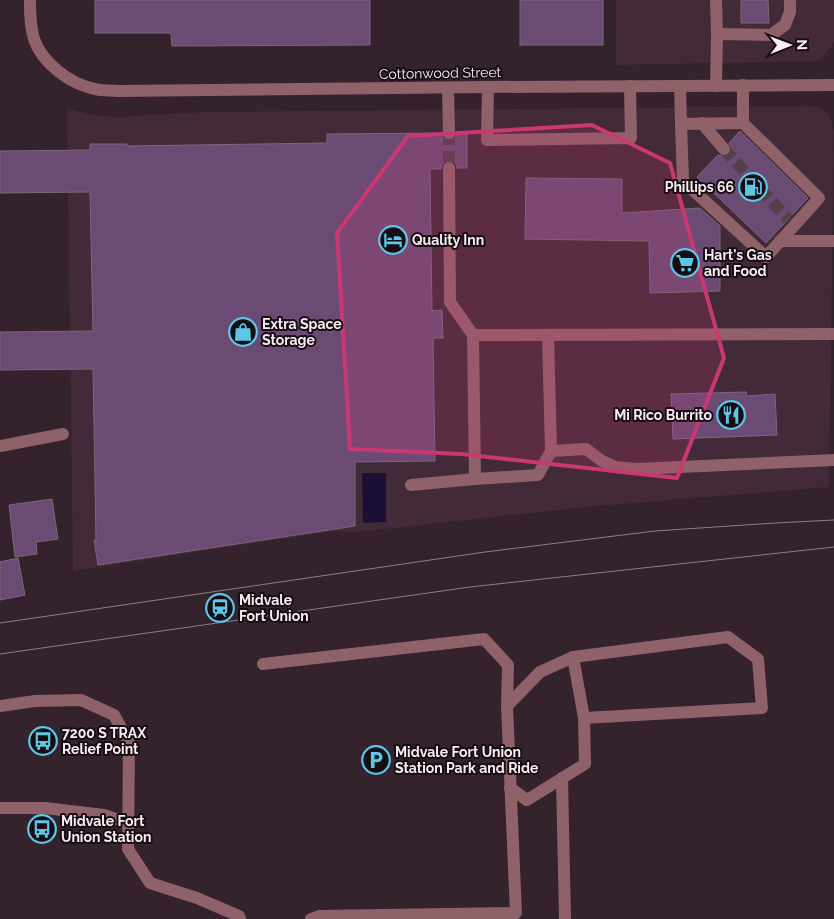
<svg xmlns="http://www.w3.org/2000/svg" width="834" height="919" viewBox="0 0 834 919" font-family="Raleway,sans-serif">
  <style>
    .built { fill: #422a38 }
    .water { fill: #1c0f36 }
    .building { fill: #6b4b73; stroke: #786a7b }
    .lines { fill: none; stroke-linecap: round; stroke-linejoin: round }
    .minor-tunnel { stroke: #52404a; stroke-width: 12; stroke-dasharray: 12 6; stroke-linecap: butt }
    .minor { stroke: #8f6168; stroke-width: 12 }
    .tram { stroke: #8f7f88; stroke-width: 1 }
    .marked { fill: #ca3872; fill-opacity: 0.2; stroke: #ca3872; stroke-width: 4; stroke-linejoin: round }
    .labels { text-anchor: middle; dominant-baseline: central; stroke-width: 4; stroke-linejoin: round; paint-order: stroke }
    .street-label { font-size: 14px; fill: #f9ecf3; stroke: #160e13 }
    .poi-label { font-size: 14px; font-weight: bold; fill: #f9ecf3; stroke: #160e13; text-anchor: start }
  </style>
  <rect width="100%" height="100%" fill="#34222c"/>
  <!-- built -->
  <g class="built">
    <polygon points="616,0 834,0 834,42 831,47 819,60 813,61 616,65"/>
    <polygon points="806,106 816,107 824,110 829,115 832,122 834,131 829,487 585,507 358,532 333,531 73,571 67,108 93,115 115,117 206,112"/>
  </g>
  <!-- water -->
  <polygon class="water" points="362,473 386,473 386,522 363,523"/>
  <!-- building -->
  <g class="building">
    <polygon points="95,0 370,0 370,45 172,46 171,33 95,33"/>
    <rect x="520" y="0" width="83" height="45"/>
    <polygon points="741,0 768,0 769,23 741,23"/>
    <polygon points="740,131 808,198 766,243 697,177 718,155 725,157 730,155 732,148 729,143"/>
    <polygon points="441,133 442,138 449,141 454,140 456,136 457,133 467,133 467,168 457,168 456,164 453,161 448,160 442,164 441,169 430,169 432,311 442,310 443,338 433,338 435,461 355,462 355,526 98,565 94,540 96,540 93,369 0,370 0,332 93,331 90,192 0,193 0,151 90,150 90,144 127,144 127,146 327,143 327,134"/>
    <polygon points="526,178 622,179 622,213 700,208 720,226 720,291 650,293 649,241 525,239"/>
    <polygon points="746,392 747,396 775,394 777,435 673,439 671,394"/>
    <polygon points="52,499 58,539 36,542 37,554 15,557 9,505"/>
    <polygon points="18,558 25,595 0,600 0,562"/>
  </g>
  <g class="lines">
    <!-- minor-tunnel -->
    <g class="minor-tunnel">
      <polyline points="449,133 449,168"/>
      <polyline points="724,149 788,219"/>
    </g>
    <!-- minor -->
    <g class="minor">
      <path d="M30 0C30 13 30 26 34 39 42 63 70 84 95 89 102 91 110 90 118 91L488 87 834 85"/>
      <polyline points="716,0 717,34"/>
      <polyline points="680,86 681,124 743,123 743,85"/>
      <polyline points="716,86 717,34 771,35 785,25 790,12 790,0"/>
      <polyline points="488,87 487,140 631,138 630,86"/>
      <polyline points="448,88 449,133"/>
      <polyline points="702,123 724,149"/>
      <polyline points="681,124 683,181 766,257 819,198 743,123"/>
      <polyline points="780,241 834,241"/>
      <polyline points="473,335 834,334"/>
      <polyline points="548,335 551,451"/>
      <polyline points="0,446 63,434"/>
      <polyline points="475,479 538,475 551,451 586,449 602,461 615,467 636,469 834,460"/>
      <polyline points="411,485 475,479 473,335 450,302 449,168"/>
      <polyline points="573,657 584,718"/>
      <polyline points="263,664 484,639 508,665 507,706 516,913 319,916 311,919"/>
      <polyline points="0,706 35,701 81,700 114,715 129,742 128,849 150,883 197,898 239,916 240,919"/>
      <polyline points="507,706 540,672 573,657 728,637 758,659 762,708 584,718 585,764 527,800 510,788"/>
      <polyline points="562,778 565,919"/>
      <polyline points="0,808 45,808 104,815 128,823"/>
    </g>
    <!-- tram -->
    <g class="tram">
      <polyline points="0,623 485,552 655,531 775,523 834,520"/>
      <polyline points="0,654 470,587 834,547"/>
    </g>
  </g>
  <!-- marked area -->
  <path class="marked" d="M592 125 670 163 724 358 677 478 461 454 350 449 337 233 408 136Z"/>
  <!-- icons -->
  <defs>
    <symbol id="fuel-ring" viewBox="-11 -11 22 22"><circle r="9.5" fill="#160e13" stroke="#5cc7e8" stroke-width="1.5"/><path d="M-5.5-6h7V0h2V4h1.3V-2.5L3-4.5l.8-.8L6-3V5H2.5V1h-1V6h-7ZM-4.2-4.7v3.2H.2V-4.7Z" fill="#5cc7e8"/></symbol>
    <symbol id="hotel-ring" viewBox="-11 -11 22 22"><circle r="9.5" fill="#160e13" stroke="#5cc7e8" stroke-width="1.5"/><path d="M-6-4.5h1.5V1H6V5H4.5V3h-9V5H-6ZM-4 0a1.8 1.8 0 1 1 3.6 0ZM.5 0V-2.5h3Q6-2.5 6 0Z" fill="#5cc7e8"/></symbol>
    <symbol id="supermarket-ring" viewBox="-11 -11 22 22"><circle r="9.5" fill="#160e13" stroke="#5cc7e8" stroke-width="1.5"/><path d="M-6-5.5h2.5l.6 2H6L4.5 2H-2.5L-4.4-4H-6ZM-1.5 3.2a1.3 1.3 0 1 0 .1 0ZM3 3.2a1.3 1.3 0 1 0 .1 0Z" fill="#5cc7e8"/></symbol>
    <symbol id="shop-ring" viewBox="-11 -11 22 22"><circle r="9.5" fill="#160e13" stroke="#5cc7e8" stroke-width="1.5"/><path d="M-5-2.5h2.3a2.7 3.5 0 0 1 5.4 0H5L5.5 6h-11ZM-1.5-2.5h3a1.5 2.3 0 0 0-3 0Z" fill="#5cc7e8"/></symbol>
    <symbol id="restaurant-ring" viewBox="-11 -11 22 22"><circle r="9.5" fill="#160e13" stroke="#5cc7e8" stroke-width="1.5"/><path d="M-5-6h1v4h1v-4h1v4h1v-4h1v5L-1.5 .5V6h-2V.5L-5-1ZM5-6V6H3V1.5H1.5Q1.5-4 5-6Z" fill="#5cc7e8"/></symbol>
    <symbol id="station-ring" viewBox="-11 -11 22 22"><circle r="9.5" fill="#160e13" stroke="#5cc7e8" stroke-width="1.5"/><path d="M-3-6H3Q5-6 5-4V2Q5 4 3 4L4.5 6H3L1.5 4h-3L-3 6H-4.5L-3 4Q-5 4-5 2V-4Q-5-6-3-6ZM-3.5-4v3h7v-3ZM-3.5 1v1.5H-2V1ZM2 1v1.5H3.5V1Z" fill="#5cc7e8"/></symbol>
    <symbol id="bus-ring" viewBox="-11 -11 22 22"><circle r="9.5" fill="#160e13" stroke="#5cc7e8" stroke-width="1.5"/><path d="M-5-6H5V4H4V6H2V4H-2V6H-4V4H-5ZM-3.5-4V0h7V-4ZM-3.5 1.2v1.5H-2V1.2ZM2 1.2v1.5H3.5V1.2Z" fill="#5cc7e8"/></symbol>
    <symbol id="parking-ring" viewBox="-11 -11 22 22"><circle r="9.5" fill="#160e13" stroke="#5cc7e8" stroke-width="1.5"/><path d="M-3.5-5.5H1a3.5 3.5 0 0 1 0 7H-1V5.5H-3.5ZM-1-3.4V-.6H.8a1.4 1.4 0 0 0 0-2.8Z" fill="#5cc7e8"/></symbol>
  </defs>
  <g fill-rule="evenodd">
    <use href="#fuel-ring" x="737" y="171" width="32" height="32"/>
    <use href="#hotel-ring" x="377" y="224" width="32" height="32"/>
    <use href="#supermarket-ring" x="669" y="247" width="32" height="32"/>
    <use href="#shop-ring" x="227" y="316" width="32" height="32"/>
    <use href="#restaurant-ring" x="715" y="399" width="32" height="32"/>
    <use href="#station-ring" x="204" y="592" width="32" height="32"/>
    <use href="#bus-ring" x="27" y="725" width="32" height="32"/>
    <use href="#parking-ring" x="360" y="744" width="32" height="32"/>
    <use href="#bus-ring" x="26" y="813" width="32" height="32"/>
  </g>
  <g class="labels">
    <!-- street labels -->
    <g class="street-label">
      <text transform="translate(440 73) rotate(-1)">Cottonwood Street</text>
    </g>
    <!-- poi labels -->
    <g class="poi-label">
      <text x="734" y="187" text-anchor="end">Phillips 66</text>
      <text x="412" y="240">Quality Inn</text>
      <text x="704" y="255">Hart's Gas<tspan x="704" dy="16">and Food</tspan></text>
      <text x="262" y="324">Extra Space<tspan x="262" dy="16">Storage</tspan></text>
      <text x="712" y="415" text-anchor="end">Mi Rico Burrito</text>
      <text x="239" y="600">Midvale<tspan x="239" dy="16">Fort Union</tspan></text>
      <text x="62" y="733">7200 S TRAX<tspan x="62" dy="16">Relief Point</tspan></text>
      <text x="395" y="752">Midvale Fort Union<tspan x="395" dy="16">Station Park and Ride</tspan></text>
      <text x="61" y="821">Midvale Fort<tspan x="61" dy="16">Union Station</tspan></text>
    </g>
  </g>
  <!-- north arrow -->
  <g transform="translate(789 45) rotate(89)" stroke="#160e13" stroke-width="4" paint-order="stroke">
  <path d="M0-4L9 19L0 12L-9 19Z" fill="#f9ecf3"/>
  <text y="-8" font-size="14" font-weight="bold" text-anchor="middle" fill="#f9ecf3">N</text>
  </g>
</svg>
